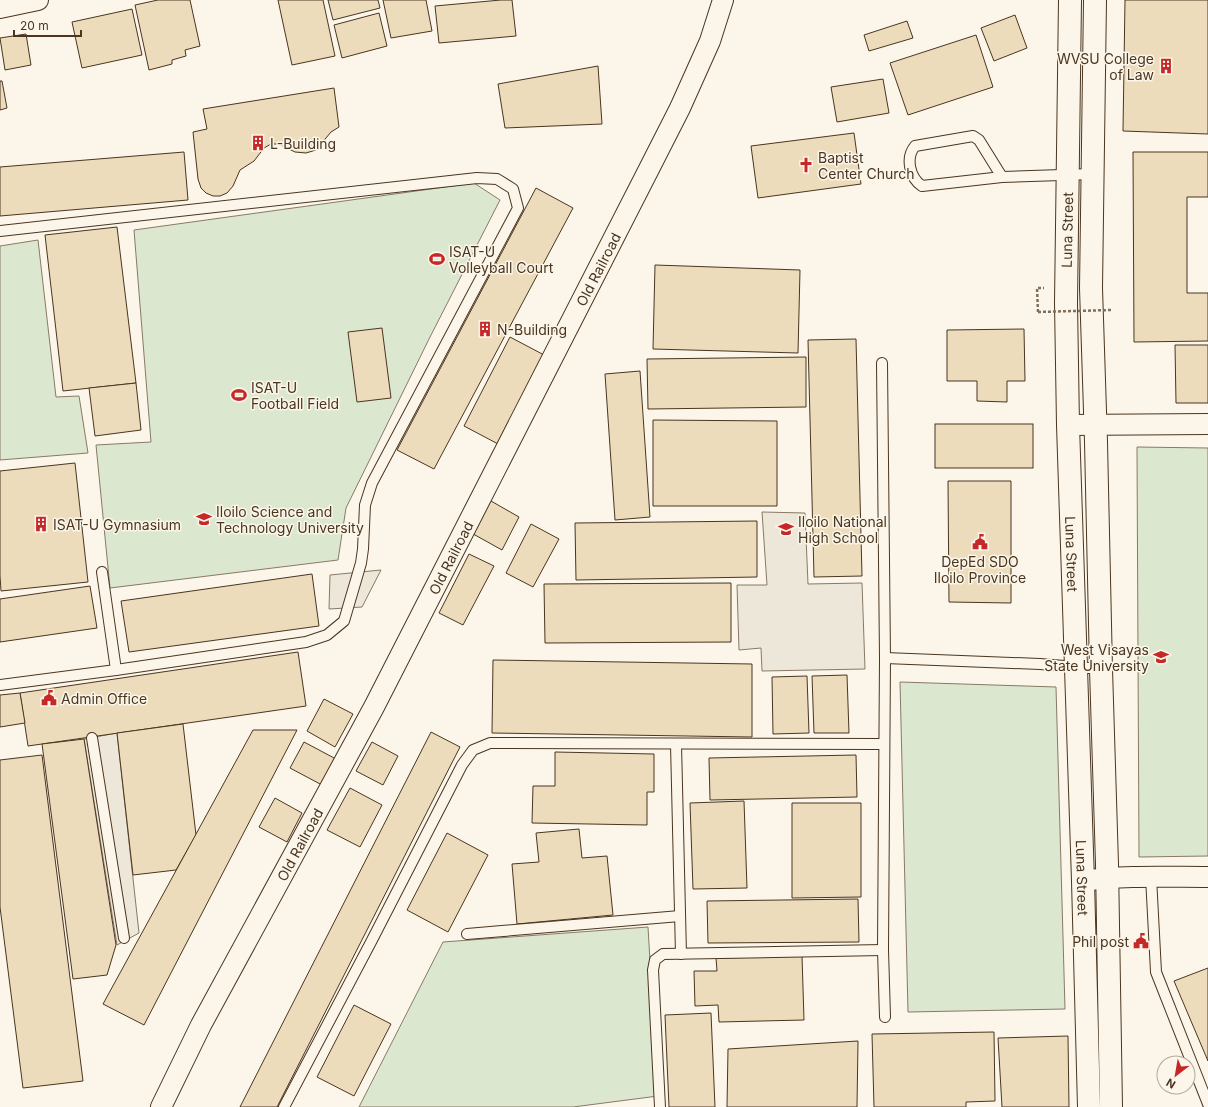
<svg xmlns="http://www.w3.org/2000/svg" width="1208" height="1107" viewBox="0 0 1208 1107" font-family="Inter,sans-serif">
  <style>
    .green { fill: #dce7d0; stroke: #887966 }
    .parking { fill: #ede7d9; stroke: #887966 }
    .building { fill: #ecdcbc; stroke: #4a3520 }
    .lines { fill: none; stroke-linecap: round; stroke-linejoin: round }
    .lane-casing { stroke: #4a3520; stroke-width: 12 }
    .street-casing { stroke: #4a3520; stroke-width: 22 }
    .primary-casing { stroke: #4a3520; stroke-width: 24 }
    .path { stroke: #7f6f5c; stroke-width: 2.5; stroke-dasharray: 3 2; stroke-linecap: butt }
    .lane { stroke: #fbf6e9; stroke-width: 10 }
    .street { stroke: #fbf6e9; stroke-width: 20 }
    .primary { stroke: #fbf6e9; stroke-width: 22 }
    .path-bridge { stroke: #7f6f5c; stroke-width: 2.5; stroke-dasharray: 3 2; stroke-linecap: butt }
    .labels { text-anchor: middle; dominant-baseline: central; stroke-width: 3; stroke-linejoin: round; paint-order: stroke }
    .poi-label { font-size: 14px; fill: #4a3520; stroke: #fbf6e9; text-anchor: start }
    .street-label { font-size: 14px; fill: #4a3520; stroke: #fbf6e9 }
  </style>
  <rect width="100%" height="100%" fill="#fbf6e9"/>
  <!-- green -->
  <g class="green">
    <polygon points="474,183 500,200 429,339 346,508 338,560 110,588 96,445 151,442 134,230"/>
    <polygon points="38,240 56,397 79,396 88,453 0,460 0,246"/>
    <polygon points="1137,447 1208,448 1208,856 1139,857"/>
    <polygon points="900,682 1056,687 1065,1009 908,1012"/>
    <polygon points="648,927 658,1096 573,1107 359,1107 443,942"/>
  </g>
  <!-- parking -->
  <g class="parking">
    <polygon points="762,512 805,513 808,584 862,583 865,669 762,671 761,648 739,650 737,585 767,585"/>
    <polygon points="381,570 362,607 329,609 330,575"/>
    <polygon points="117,733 139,933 117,945 84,739"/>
  </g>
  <!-- building -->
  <g class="building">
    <polygon points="158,0 190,0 200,46 185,50 186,56 172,60 172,64 149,70 135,5"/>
    <polygon points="278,0 323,0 335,56 292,65"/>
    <polygon points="328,0 378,0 380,8 333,20"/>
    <polygon points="383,0 426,0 432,31 391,38"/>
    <polygon points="501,0 512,0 516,36 439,43 435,6"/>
    <polygon points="1125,0 1208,0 1208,134 1123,131"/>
    <polygon points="132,9 142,55 82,68 72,22"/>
    <polygon points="379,13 387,46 342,58 334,25"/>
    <polygon points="1015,15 1027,48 994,61 981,28"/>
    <polygon points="907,21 913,38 869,51 864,35"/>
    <polygon points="26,34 31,65 5,70 0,38"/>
    <polygon points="976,35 993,87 908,115 890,63"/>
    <polygon points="598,66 602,124 505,128 498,84"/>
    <polygon points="883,79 889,113 837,122 831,87"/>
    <polygon points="0,81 2,81 7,108 0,110"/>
    <polygon points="334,88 339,127 331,132 316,150 306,153 295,152 279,144 271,144 264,148 254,161 240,170 233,186 227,193 220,196 213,196 206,193 201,188 198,179 193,132 207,129 203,109"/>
    <polygon points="854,133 861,184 758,198 751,146"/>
    <polygon points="184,152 188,200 0,216 0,167"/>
    <polygon points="1133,152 1208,152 1208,197 1187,197 1187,293 1208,293 1208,341 1134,342"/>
    <polygon points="536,188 573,208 434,469 397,450"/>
    <polygon points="117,227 136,383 63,391 45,235"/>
    <polygon points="655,265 800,270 798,353 653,349"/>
    <polygon points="382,328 391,398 357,402 348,332"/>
    <polygon points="1024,329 1025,381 1007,381 1007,402 977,401 977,381 947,381 947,330"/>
    <polygon points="510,337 546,356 500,445 464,426"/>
    <polygon points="856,339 862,576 814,577 808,340"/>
    <polygon points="1175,345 1208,345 1208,403 1176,403"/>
    <polygon points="806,357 806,407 648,409 647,359"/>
    <polygon points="640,371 650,517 615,520 605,374"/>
    <polygon points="136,383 141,430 95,436 89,388"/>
    <polygon points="653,420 777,421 777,506 653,506"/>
    <rect x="935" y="424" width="98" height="44"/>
    <polygon points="75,463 88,582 1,591 0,576 0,471"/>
    <polygon points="948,481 1011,481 1011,603 949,602"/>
    <polygon points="484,497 519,517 502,550 466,530"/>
    <polygon points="757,521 757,577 576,580 575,523"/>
    <polygon points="531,524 559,539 533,587 506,573"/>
    <polygon points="469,554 494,566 463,625 439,613"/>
    <polygon points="312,574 319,626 129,652 121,601"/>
    <polygon points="731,583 731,642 545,643 544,584"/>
    <polygon points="90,586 97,628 0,642 0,599"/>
    <polygon points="298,652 306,706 28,746 20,693"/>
    <polygon points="493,660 752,664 752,737 492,733"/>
    <polygon points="847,675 849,733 814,733 812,676"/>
    <polygon points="807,676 809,733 773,734 772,677"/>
    <polygon points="20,693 25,723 0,727 0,695"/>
    <polygon points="324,699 353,714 335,747 307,731"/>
    <polygon points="183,724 196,835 176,870 133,875 117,733"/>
    <polygon points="253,730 297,730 144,1025 103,1004"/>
    <polygon points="431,732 460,747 277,1107 240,1107"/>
    <polygon points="84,739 116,945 107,975 73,979 42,744"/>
    <polygon points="304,742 336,759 322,785 290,768"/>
    <polygon points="372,742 398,756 383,785 356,771"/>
    <polygon points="555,752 654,754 654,792 647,792 647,825 532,823 533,786 555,786"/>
    <polygon points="42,755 83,1081 23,1088 0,907 0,760"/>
    <polygon points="856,755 857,797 710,800 709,758"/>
    <polygon points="350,788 382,805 360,847 327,830"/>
    <polygon points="275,798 302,813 287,842 259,827"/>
    <polygon points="744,801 747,888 693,889 690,803"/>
    <polygon points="792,803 861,803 861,897 792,898"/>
    <polygon points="579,829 582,858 607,856 613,915 517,924 512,864 539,862 536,833"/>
    <polygon points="447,833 488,855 448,932 407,910"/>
    <polygon points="858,899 859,942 708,943 707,901"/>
    <polygon points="802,956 804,1020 719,1022 718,1005 695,1006 694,971 717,971 716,958"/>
    <polygon points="1208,968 1208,1061 1174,981"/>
    <polygon points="354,1005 391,1024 354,1096 317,1077"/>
    <polygon points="711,1013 715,1107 669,1107 665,1015"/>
    <polygon points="994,1032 995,1101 966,1102 966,1107 874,1107 872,1034"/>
    <polygon points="1068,1036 1069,1107 1002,1107 998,1038"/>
    <polygon points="858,1041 857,1107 727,1107 728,1049"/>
  </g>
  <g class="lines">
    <defs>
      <g id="lane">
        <path d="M1002 177 979 140 973 136 915 146C905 158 910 178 922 186L1002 177 1092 174"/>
        <polyline points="0,231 477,178 497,179 513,189 518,208 372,483 365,505 363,549 361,563 344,621 327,635 306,642 116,670 0,685"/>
        <polyline points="882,363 885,658"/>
        <polyline points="102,572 116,670"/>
        <polyline points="92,738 124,938"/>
        <polyline points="676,744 681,954"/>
        <polyline points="1151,877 1156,972 1208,1104"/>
        <polyline points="467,934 680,916"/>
        <polyline points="885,1017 883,950 885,658 1040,664 1101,669"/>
        <polyline points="284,1107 371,942 462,765 473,750 490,743 884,744"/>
        <polyline points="660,1107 653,970 655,960 663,954 883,950"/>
      </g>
      <g id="street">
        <polyline points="0,8 38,0"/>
        <polyline points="1068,425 1208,424"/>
        <path d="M1083 881C1124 875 1166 877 1208 877"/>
        <path id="s1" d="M161 1107 201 1025 374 707 650 167 680 108 710 41 723 0"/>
      </g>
      <g id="primary">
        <path id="s2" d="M1070 0 1066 303 1068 425 1083 881 1089 1107"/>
        <polyline points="1095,0 1091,288 1096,442 1101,669 1107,864 1111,1107"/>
      </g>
    </defs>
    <!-- lane casing -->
    <use href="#lane" class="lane-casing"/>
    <!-- street casing -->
    <use href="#street" class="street-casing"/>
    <!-- primary casing -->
    <use href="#primary" class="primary-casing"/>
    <!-- path -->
    <polyline class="path" points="1038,312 1037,288 1044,288"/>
    <!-- lane -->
    <use href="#lane" class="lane"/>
    <!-- street -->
    <use href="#street" class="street"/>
    <!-- primary -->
    <use href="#primary" class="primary"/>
    <!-- path-bridge -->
    <polyline class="path-bridge" points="1038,312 1111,310"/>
  </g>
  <!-- icons -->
  <defs>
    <symbol id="building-bare" viewBox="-9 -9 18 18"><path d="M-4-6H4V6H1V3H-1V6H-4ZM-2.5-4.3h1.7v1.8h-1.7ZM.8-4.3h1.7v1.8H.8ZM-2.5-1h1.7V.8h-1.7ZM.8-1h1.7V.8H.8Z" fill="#c62828" stroke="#fbf6e9" stroke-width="2.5" paint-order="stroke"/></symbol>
    <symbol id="church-bare" viewBox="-9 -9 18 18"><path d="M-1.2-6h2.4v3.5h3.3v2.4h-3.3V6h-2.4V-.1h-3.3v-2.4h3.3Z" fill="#c62828" stroke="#fbf6e9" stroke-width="2.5" paint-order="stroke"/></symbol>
    <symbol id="stadium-bare" viewBox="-9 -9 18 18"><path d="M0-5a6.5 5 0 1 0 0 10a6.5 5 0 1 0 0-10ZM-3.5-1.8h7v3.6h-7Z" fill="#c62828" stroke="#fbf6e9" stroke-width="2.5" paint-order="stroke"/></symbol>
    <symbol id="university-bare" viewBox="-9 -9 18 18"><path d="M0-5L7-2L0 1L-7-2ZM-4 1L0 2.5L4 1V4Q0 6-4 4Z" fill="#c62828" stroke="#fbf6e9" stroke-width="2.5" paint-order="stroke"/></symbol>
    <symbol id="school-bare" viewBox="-9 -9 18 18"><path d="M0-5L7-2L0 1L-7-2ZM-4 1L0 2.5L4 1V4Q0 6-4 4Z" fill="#c62828" stroke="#fbf6e9" stroke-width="2.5" paint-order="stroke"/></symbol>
    <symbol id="civic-bare" viewBox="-9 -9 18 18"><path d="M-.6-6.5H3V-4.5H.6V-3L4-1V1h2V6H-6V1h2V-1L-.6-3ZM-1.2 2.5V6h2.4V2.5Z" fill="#c62828" stroke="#fbf6e9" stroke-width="2.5" paint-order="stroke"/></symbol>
  </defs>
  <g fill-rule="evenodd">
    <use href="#building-bare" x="1155" y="55" width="22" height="22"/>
    <use href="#building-bare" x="247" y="132" width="22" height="22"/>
    <use href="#church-bare" x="795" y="154" width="22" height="22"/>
    <use href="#stadium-bare" x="426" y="248" width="22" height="22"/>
    <use href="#building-bare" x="474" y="318" width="22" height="22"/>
    <use href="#stadium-bare" x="228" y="384" width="22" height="22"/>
    <use href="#university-bare" x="193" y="508" width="22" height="22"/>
    <use href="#building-bare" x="30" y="513" width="22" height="22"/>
    <use href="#school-bare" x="775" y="518" width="22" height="22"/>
    <use href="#civic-bare" x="969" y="531" width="22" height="22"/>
    <use href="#university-bare" x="1150" y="646" width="22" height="22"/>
    <use href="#civic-bare" x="38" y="687" width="22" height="22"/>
    <use href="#civic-bare" x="1130" y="930" width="22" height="22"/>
  </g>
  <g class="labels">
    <!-- poi labels -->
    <g class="poi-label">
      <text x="1154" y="58" text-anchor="end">WVSU College<tspan x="1154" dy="16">of Law</tspan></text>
      <text x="270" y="143">L-Building</text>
      <text x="818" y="157">Baptist<tspan x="818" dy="16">Center Church</tspan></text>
      <text x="449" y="251">ISAT-U<tspan x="449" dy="16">Volleyball Court</tspan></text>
      <text x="497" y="329">N-Building</text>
      <text x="251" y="387">ISAT-U<tspan x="251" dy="16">Football Field</tspan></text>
      <text x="216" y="511">Iloilo Science and<tspan x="216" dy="16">Technology University</tspan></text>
      <text x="798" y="521">Iloilo National<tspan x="798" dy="16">High School</tspan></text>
      <text x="53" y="524">ISAT-U Gymnasium</text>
      <text x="980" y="561" text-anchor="middle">DepEd SDO<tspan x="980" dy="16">Iloilo Province</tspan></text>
      <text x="1149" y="649" text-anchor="end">West Visayas<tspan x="1149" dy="16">State University</tspan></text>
      <text x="61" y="698">Admin Office</text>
      <text x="1129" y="941" text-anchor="end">Phil post</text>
    </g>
    <!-- street labels -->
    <g class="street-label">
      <text transform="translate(1067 230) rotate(-89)">Luna Street</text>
      <text stroke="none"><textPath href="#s1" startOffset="945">Old Railroad</textPath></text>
      <text stroke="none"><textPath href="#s2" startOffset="554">Luna Street</textPath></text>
      <text stroke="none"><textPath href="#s1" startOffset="621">Old Railroad</textPath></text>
      <text stroke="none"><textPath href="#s1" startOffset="297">Old Railroad</textPath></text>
      <text stroke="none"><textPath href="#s2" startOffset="878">Luna Street</textPath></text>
    </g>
  </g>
  <!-- north arrow -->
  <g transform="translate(1176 1075) rotate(211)"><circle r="19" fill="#fbf6e9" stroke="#b4a999"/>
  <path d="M0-3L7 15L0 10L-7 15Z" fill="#c62828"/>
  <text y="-6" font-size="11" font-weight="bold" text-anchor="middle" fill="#4a3520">N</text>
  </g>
  <!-- scale -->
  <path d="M14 30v6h67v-6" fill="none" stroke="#4a3520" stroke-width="2"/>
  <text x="20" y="30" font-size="12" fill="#4a3520" stroke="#fbf6e9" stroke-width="3" paint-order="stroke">20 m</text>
</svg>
